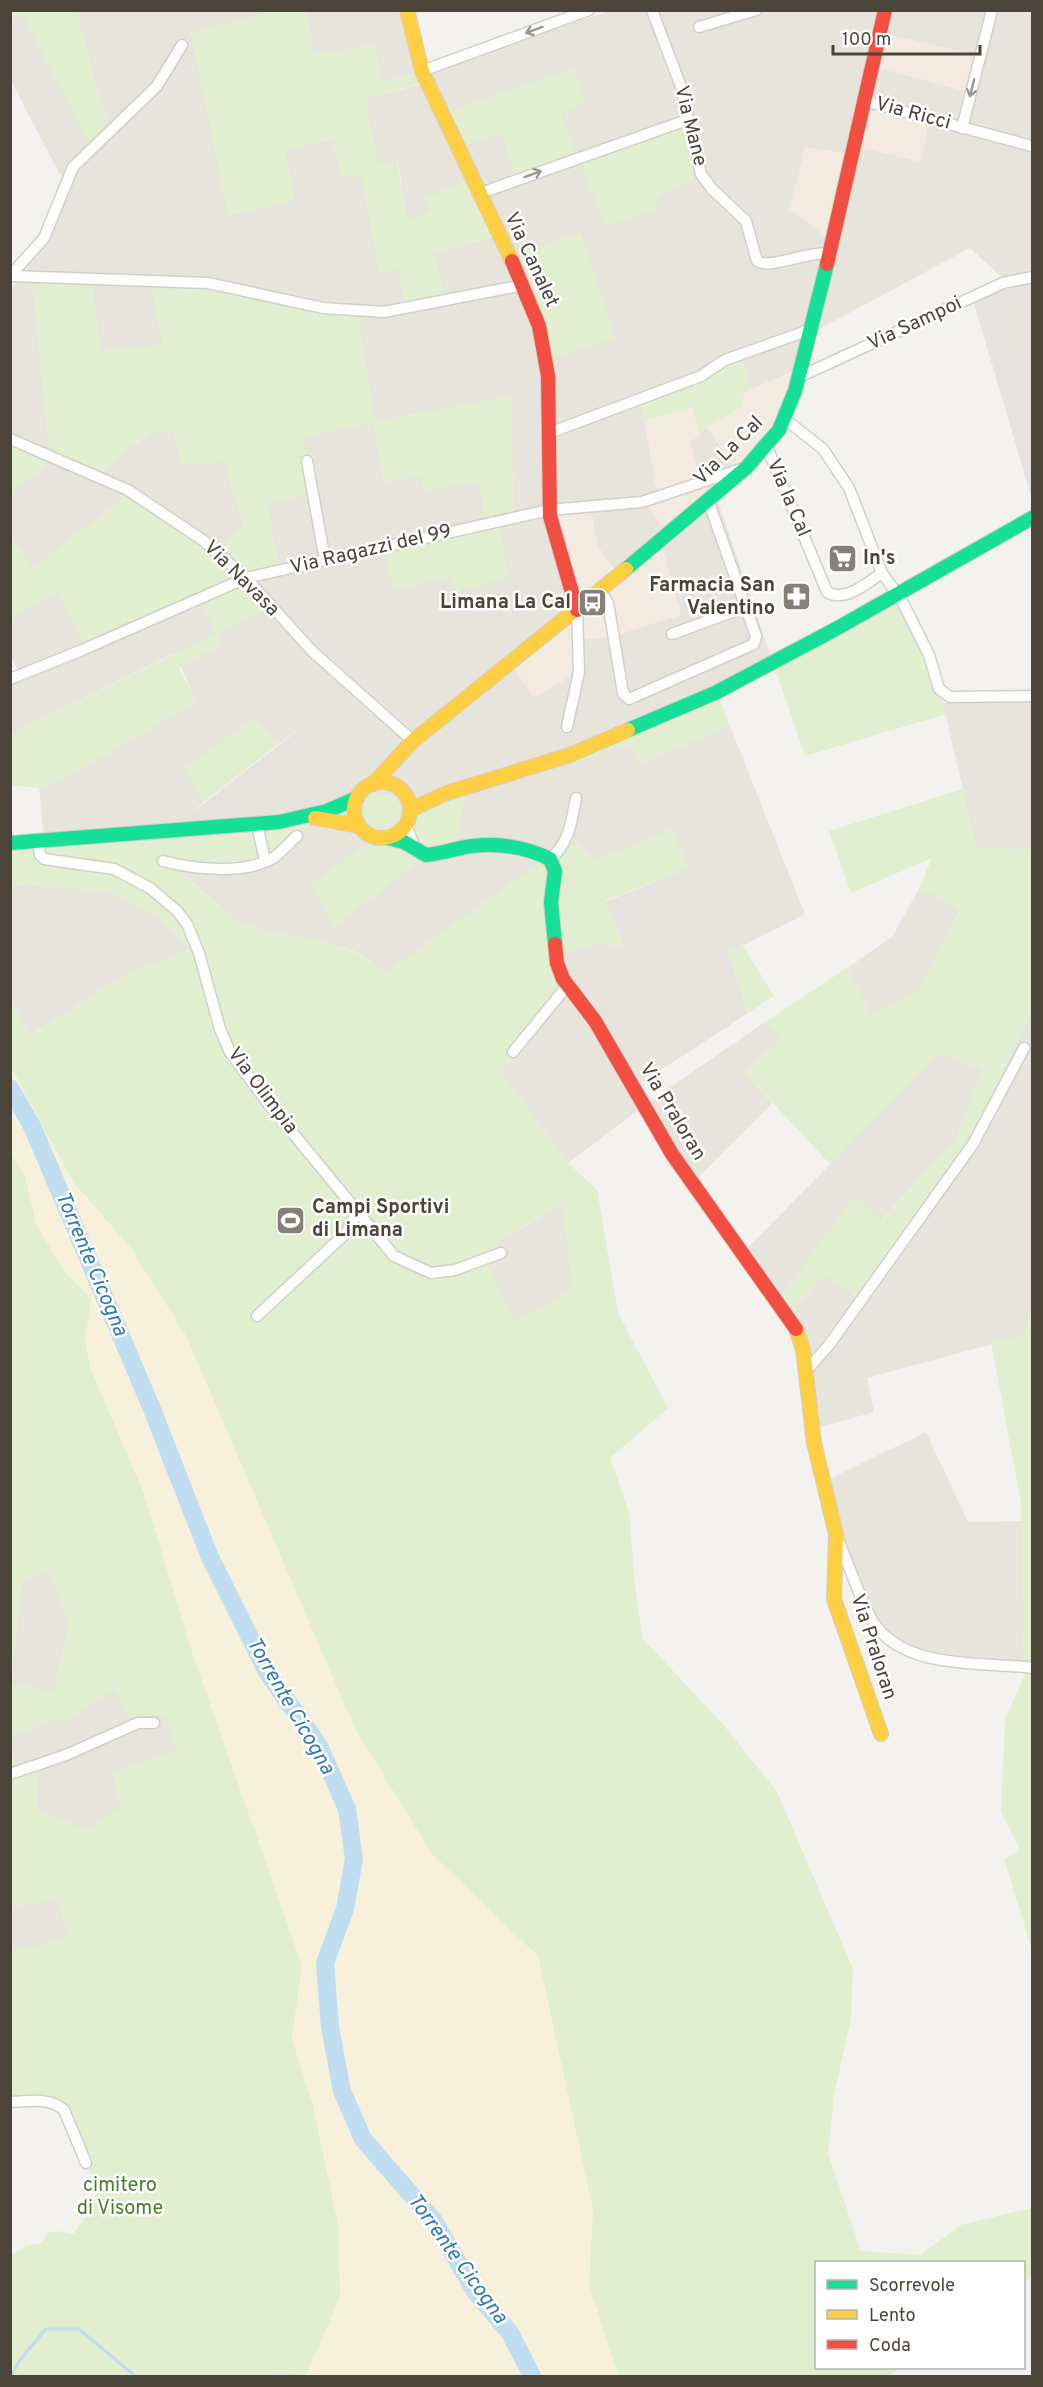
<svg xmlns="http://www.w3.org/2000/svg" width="1043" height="2387" viewBox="0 0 1043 2387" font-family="Overpass,sans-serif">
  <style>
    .residential { fill: #e7e4dc; fill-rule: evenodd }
    .commercial { fill: #f3ebdf }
    .industrial { fill: #e6e2de }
    .green { fill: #e1eecf; fill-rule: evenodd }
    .sand { fill: #f7f0da }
    .parking { fill: #e6e3df }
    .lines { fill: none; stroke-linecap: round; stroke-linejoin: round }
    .stream { stroke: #c0ddf1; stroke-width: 3 }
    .river { stroke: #c0ddf1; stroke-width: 18 }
    .street-casing { stroke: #d2d0cb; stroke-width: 13 }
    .fast-casing { stroke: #d3cfc5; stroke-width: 16 }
    .slow-casing { stroke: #d3cfc5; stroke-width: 16 }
    .jam-casing { stroke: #d3cfc5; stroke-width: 16 }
    .street { stroke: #fdfdfc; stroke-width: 10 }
    .fast { stroke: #16e098; stroke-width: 14 }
    .slow { stroke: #ffcf43; stroke-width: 14 }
    .jam { stroke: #f24e42; stroke-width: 14 }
    .oneway { stroke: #9b9791 }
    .labels { text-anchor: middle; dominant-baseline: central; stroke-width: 5; stroke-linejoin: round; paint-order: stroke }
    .street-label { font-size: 20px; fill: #4b4439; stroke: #fff }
    .poi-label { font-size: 20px; font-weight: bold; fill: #4b4439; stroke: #fff; text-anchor: start }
    .park-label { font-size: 20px; fill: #4a7f2a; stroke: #fff }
    .water-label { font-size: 21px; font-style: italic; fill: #2e7ab2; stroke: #fff }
  </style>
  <rect width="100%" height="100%" fill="#f4f2ee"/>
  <!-- residential -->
  <g class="residential">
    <path d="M76 11H275L191 33 229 215 294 200 285 149 334 139 362 176 379 272 399 269 406 310 435 253 502 234 429 213 407 220 398 161 378 164 365 98 423 84 418 73 381 81 374 45 314 55 306 11H405L419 73 609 11H1032V275L1006 281 970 248 812 333 801 368 752 389 741 358 641 400 658 497 716 495 772 660 573 762 629 744 641 762 730 726 805 914 728 953 671 830 594 861 568 831 550 856 386 973 359 953 318 940 276 934 237 922 180 871 260 858 309 826 349 813 370 840 336 926 385 807 369 810 306 724 277 745 255 719 185 768 204 802 188 816 192 839 45 848 39 788 65 778 196 702 175 653 11 734V682L23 677 11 657V618L57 590 245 580 280 571 267 504 303 437 374 422 152 285 163 345 100 351 92 282 32 279 50 453 11 436 10 289 21 278 60 214 67 188 11 81V19L23 14 110 135ZM685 124 703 173 660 194ZM502 134 580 163 519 183ZM512 396 499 523 457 592 450 576 395 589 486 526 479 480 424 491 421 475 384 482 374 422ZM590 508 598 546 618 576 660 542 681 615 616 635 580 640 577 672 535 697 575 613Z"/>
    <polygon points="707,427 735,470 699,478 690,441"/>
    <polygon points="174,429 224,462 244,526 218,548 134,491 33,568 11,539 11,493 53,459 102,474 121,452 157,431"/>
    <polygon points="1032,702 1032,849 976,848 943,703"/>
    <polygon points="10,884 106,890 159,917 190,950 132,971 31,1035 11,1004"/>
    <polygon points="920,887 960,910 918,991 871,1015 847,968 892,937"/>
    <polygon points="599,944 624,945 684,1055 635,1086 646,1104 765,1022 781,1039 745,1073 772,1103 695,1181 646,1104 568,1163 500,1072 570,985 558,953"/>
    <polygon points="1032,1010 1032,1307 1025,1335 867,1378 874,1412 814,1429 801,1359 783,1322 824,1274 857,1297 970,1140"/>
    <polygon points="939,1053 983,1069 955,1141 881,1221 855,1196 775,1305 740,1256"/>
    <polygon points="563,1203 573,1290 514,1322 482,1252"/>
    <polygon points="926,1432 968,1522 1022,1521 1024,1670 941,1664 879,1634 832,1533 823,1482"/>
    <polygon points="49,1570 69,1623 54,1692 11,1684 22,1580"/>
    <polygon points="114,1689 166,1714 177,1750 113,1774 122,1806 87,1831 37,1810 36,1770 20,1775 11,1750 11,1736 53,1719 66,1721"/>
    <polygon points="57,1899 70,1939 11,1951 10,1903 18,1906"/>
  </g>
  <!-- commercial -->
  <g class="commercial">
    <polygon points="884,33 980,56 972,93 875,67"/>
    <polygon points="866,105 929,121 921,162 855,146"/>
    <polygon points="805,147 853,154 834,242 789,209"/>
    <polygon points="801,368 770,444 667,536 646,501 658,496 645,420 691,407 701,434 690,442 699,478 735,469 707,427 743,406 739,395"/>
    <polygon points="590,508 598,546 618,576 659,542 681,615 616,635 580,640 577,672 534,697 512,666 575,613 547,512"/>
  </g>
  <!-- industrial -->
  <g class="industrial">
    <polygon points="1032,275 1032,499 972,297"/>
    <polygon points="306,724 369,810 309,826 192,839 188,816"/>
    <polygon points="689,868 728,953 748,1013 684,1055 624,945 605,902"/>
  </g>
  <!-- green -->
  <g class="green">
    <polygon points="11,11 76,11 110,135 93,152 23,14 11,19"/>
    <polygon points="275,11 306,11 314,54 374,45 381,81 418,73 423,83 365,98 378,164 397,161 407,220 429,213 426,199 474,176 502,233 435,253 446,303 406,310 399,269 379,272 362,177 340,177 333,139 285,149 295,200 228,215 191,32"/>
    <polygon points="573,69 586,103 561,113 580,162 685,123 704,173 660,194 654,210 606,225 580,163 519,183 502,134 460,148 439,114"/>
    <polygon points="581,233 615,339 549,360 513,255"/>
    <path d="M32 279 92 282 101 351 162 345 152 284H190L358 312 375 422 512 396 514 520 499 523 508 578 456 592 450 576 395 589 382 548 486 526 479 481 423 491 421 475 384 482 374 422 304 437 314 493 267 504 280 571 246 580 270 608 216 634 222 645 179 668 196 702 65 778 39 788 11 785V734L216 634 200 600 87 650 57 590 11 618V539L33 568 134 491 217 548 244 526 224 462 180 466 173 429C143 432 121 452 102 474L53 459 11 493V436L50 452Z"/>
    <polygon points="741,357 752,389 739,395 743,406 707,427 701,434 691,407 645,420 641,400"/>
    <polygon points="897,592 910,612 946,714 805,756 772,660"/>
    <polygon points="715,688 730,726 640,762 629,744 573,763 573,755"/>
    <polygon points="255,719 277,745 204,802 184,768"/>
    <polygon points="468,784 455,848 423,859 335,926 310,885 370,840 349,813 363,811 368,798 376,793 392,795 399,803"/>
    <polygon points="963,789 976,848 1032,849 1032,1010 970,1140 858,1297 824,1275 783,1322 775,1305 855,1195 882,1221 955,1141 983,1069 939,1053 830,1164 745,1073 781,1039 765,1022 847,968 871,1014 918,991 960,911 920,887 932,858 851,893 829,831"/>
    <path d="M309 826 260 858 180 872 237 922 276 934 318 940 359 954 386 973 550 856 567 830 594 861 671 829 689 868 605 901 624 945 599 944 558 953 570 984 500 1072 568 1163 597 1190 618 1313 668 1408 610 1458 629 1512 635 1586 643 1639 721 1722 777 1792 853 1969 851 2019 834 2095 828 2153 861 2251 920 2255 961 2225 1032 2208V2277L1024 2283V2262H816V2368H900L889 2376H618L589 2284 593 2210 538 1957 432 1854 355 1729 186 1336 130 1247 73 1182 11 1067 10 1004 32 1035 132 971 190 950 159 917 106 890 11 884V850L192 839ZM562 1203 573 1290 514 1321 482 1252Z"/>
    <polygon points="743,946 774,996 748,1013 728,953"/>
    <path d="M11 1154 25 1176 36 1223 63 1270 92 1298 85 1340 90 1367 144 1493 192 1652 302 1965 292 2039 313 2105 339 2228 340 2297 306 2376H11V2255L29 2245 42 2243 47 2233 56 2231 73 2234 96 2203 90 2172 58 2104 11 2105V1951L69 1938 57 1899 18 1906 11 1903V1750L20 1774 36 1770 37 1810 87 1831 122 1806 113 1774 177 1750 166 1715 131 1717 114 1689 66 1722 53 1719 11 1736ZM49 1570 69 1623 54 1692 11 1684 22 1580Z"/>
    <polygon points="1032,1307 1032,1950 1004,1859 1020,1850 1001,1812 1005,1720 1024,1676 1021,1503 991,1342 1025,1335"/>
  </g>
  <!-- sand -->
  <polygon class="sand" points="11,1067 73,1182 130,1247 186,1336 355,1729 432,1854 538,1956 593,2210 589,2284 618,2376 306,2376 340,2297 339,2228 313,2105 292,2039 302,1965 192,1652 144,1493 90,1367 85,1340 91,1298 63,1270 36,1223 25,1176 11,1154"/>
  <!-- parking -->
  <polygon class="parking" points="314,540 316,552 288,558 286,545"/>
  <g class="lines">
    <!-- stream -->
    <g class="stream">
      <polyline points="11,2376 20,2360 46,2329 79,2329 135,2376"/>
      <polyline points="272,2376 290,2376"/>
    </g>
    <!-- river -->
    <polyline class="river" points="10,1088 32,1126 152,1409 209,1555 267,1672 319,1746 347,1809 354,1859 345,1909 325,1963 330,2027 342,2091 363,2139 434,2221 476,2293 510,2333 532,2376"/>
    <defs>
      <g id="street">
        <path d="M652 10 681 87 701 174 712 189 746 221 757 261C770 270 809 250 829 254"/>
        <polyline points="699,27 756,10"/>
        <polyline points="422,71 589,10"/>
        <polyline points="864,101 1032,146"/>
        <polyline points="962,128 992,10"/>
        <polyline points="478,194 687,120"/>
        <polyline points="10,276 44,238 73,167 157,86 182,45"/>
        <polyline points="12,276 208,283 323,308 384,312 524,285"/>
        <polyline points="799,377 1003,283 1032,277"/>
        <polyline points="785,419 823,449 849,488 882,573 902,601 929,655 939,689 950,697 1032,696"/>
        <polyline points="549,433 701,376 725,360 812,329"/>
        <polyline points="10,439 128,490 204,541 246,578 312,651 413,741"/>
        <path d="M767 447 827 592C845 603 867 583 882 573"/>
        <polyline points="307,461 325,560"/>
        <polyline points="600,590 608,603 623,693 629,699 754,644 756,636 708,500"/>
        <polyline points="672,634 746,607"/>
        <polyline points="10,679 80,651 246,578 549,510 642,502 744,468"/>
        <polyline points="567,727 579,672 577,610"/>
        <polyline points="257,824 265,861"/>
        <polyline points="406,825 415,848"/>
        <polyline points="38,841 40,855 44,859 114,869 150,888 177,911 187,924 199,953 220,1029 230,1052 268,1103 394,1256 431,1273 455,1270 501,1253"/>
        <path d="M550 859C569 844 572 820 576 798"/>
        <path d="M163 861C193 869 244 875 273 858 282 852 289 843 297 836"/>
        <polyline points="513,1052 567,986"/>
        <polyline points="257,1316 346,1233 354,1218 353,1208"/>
        <polyline points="806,1371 829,1345 973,1144 1024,1048"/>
        <path d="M838 1540C848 1562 863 1608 875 1625 909 1671 983 1661 1032 1668"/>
        <polyline points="10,1774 66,1755 138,1723 154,1723"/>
        <path d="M10 2102C30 2101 49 2097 64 2110L86 2163"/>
      </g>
      <g id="fast">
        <polyline points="626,569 746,468 779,430 795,391 827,264"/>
        <polyline points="628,730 715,693 834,630 1032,518"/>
        <path d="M388 838 404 842 426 855C442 854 456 848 472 846 500 843 526 847 550 859L555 871 551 902 555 944"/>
        <polyline points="10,843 279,822 327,811 357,798"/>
      </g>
      <g id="slow">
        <polyline points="407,10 422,71 512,261"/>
        <circle cx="382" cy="810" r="28"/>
        <polyline points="373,784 413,741 626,569"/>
        <polyline points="410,810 447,793 570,755 628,730"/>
        <polyline points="315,818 359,826"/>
        <polyline points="796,1329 803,1349 814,1443 836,1534 834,1599 881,1734"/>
      </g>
      <g id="jam">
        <polyline points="512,261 539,326 548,376 550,516 577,610"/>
        <polyline points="827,264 885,10"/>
        <polyline points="555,944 557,963 563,979 595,1021 672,1154 796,1329"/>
      </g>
    </defs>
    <!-- street casing -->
    <use href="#street" class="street-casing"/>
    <!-- fast casing -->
    <use href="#fast" class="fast-casing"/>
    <!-- slow casing -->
    <use href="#slow" class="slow-casing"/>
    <!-- jam casing -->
    <use href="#jam" class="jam-casing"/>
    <!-- street -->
    <use href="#street" class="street"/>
    <!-- fast -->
    <use href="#fast" class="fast"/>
    <!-- slow -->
    <use href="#slow" class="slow"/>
    <!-- jam -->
    <use href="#jam" class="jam"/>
  </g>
  <!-- one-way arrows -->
  <defs><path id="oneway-shaft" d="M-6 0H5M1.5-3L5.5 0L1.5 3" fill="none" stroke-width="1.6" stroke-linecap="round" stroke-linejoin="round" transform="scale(1.5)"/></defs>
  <g class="oneway">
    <use href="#oneway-shaft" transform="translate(534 30) rotate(160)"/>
    <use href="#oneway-shaft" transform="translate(972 88) rotate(104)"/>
    <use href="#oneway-shaft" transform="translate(533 174) rotate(-20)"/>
  </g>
  <!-- icons -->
  <defs>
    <symbol id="supermarket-square" viewBox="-11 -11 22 22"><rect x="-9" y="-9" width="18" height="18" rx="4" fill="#868178" stroke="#fff"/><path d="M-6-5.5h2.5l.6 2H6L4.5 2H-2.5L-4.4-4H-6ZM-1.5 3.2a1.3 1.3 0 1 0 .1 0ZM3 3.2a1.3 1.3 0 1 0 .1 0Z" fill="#fff"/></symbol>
    <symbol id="pharmacy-square" viewBox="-11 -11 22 22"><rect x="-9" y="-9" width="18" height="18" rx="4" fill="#868178" stroke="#fff"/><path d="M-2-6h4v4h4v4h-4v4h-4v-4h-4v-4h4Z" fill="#fff"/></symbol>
    <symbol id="bus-square" viewBox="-11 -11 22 22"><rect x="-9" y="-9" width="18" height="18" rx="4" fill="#868178" stroke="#fff"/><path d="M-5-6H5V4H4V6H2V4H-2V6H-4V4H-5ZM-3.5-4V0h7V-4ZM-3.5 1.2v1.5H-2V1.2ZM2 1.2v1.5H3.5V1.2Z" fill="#fff"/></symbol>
    <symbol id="stadium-square" viewBox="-11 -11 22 22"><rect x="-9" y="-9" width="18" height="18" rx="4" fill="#868178" stroke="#fff"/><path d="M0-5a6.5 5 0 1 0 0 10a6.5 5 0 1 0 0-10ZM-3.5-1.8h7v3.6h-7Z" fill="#fff"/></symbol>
  </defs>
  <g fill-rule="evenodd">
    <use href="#supermarket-square" x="826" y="542" width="33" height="33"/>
    <use href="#pharmacy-square" x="780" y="580" width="33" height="33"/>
    <use href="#bus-square" x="576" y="586" width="33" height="33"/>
    <use href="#stadium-square" x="274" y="1204" width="33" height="33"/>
  </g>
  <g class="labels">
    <!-- street labels -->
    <g class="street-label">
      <text transform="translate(913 114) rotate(15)">Via Ricci</text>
      <text transform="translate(690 126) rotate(76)">Via Mane</text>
      <text transform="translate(531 260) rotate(65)">Via Canalet</text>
      <text transform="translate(915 324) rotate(-25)">Via Sampoi</text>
      <text transform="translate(729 451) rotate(-45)">Via La Cal</text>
      <text transform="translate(788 498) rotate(67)">Via la Cal</text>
      <text transform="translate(371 550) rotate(-13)">Via Ragazzi del 99</text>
      <text transform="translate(241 579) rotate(45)">Via Navasa</text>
      <text transform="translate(262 1091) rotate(53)">Via Olimpia</text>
      <text transform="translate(672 1112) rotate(59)">Via Praloran</text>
      <text transform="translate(873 1647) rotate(72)">Via Praloran</text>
    </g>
    <!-- poi labels -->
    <g class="poi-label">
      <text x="863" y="559">In's</text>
      <text x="775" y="586" text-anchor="end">Farmacia San<tspan x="775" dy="23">Valentino</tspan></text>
      <text x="571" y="603" text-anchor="end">Limana La Cal</text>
      <text x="312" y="1208">Campi Sportivi<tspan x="312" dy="23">di Limana</tspan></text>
    </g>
    <!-- park labels -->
    <g class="park-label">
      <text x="120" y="2186">cimitero<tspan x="120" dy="23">di Visome</tspan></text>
    </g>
    <!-- water labels -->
    <g class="water-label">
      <text transform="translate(91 1264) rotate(67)">Torrente Cicogna</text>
      <text transform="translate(290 1706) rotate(60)">Torrente Cicogna</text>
      <text transform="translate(457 2259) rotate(54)">Torrente Cicogna</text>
    </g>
  </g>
  <!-- border -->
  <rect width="1043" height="2387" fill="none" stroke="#4b4439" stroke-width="24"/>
  <!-- legend -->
  <rect x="815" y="2261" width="210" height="108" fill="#ffffff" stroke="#b7b4b0" stroke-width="1.5"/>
  <rect x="827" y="2280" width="30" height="9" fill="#16e098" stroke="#b7b4b0" stroke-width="1.5"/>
  <text x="869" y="2291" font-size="18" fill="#4b4439">Scorrevole</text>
  <rect x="827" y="2310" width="30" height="9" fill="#ffcf43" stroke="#b7b4b0" stroke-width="1.5"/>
  <text x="869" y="2321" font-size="18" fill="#4b4439">Lento</text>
  <rect x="827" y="2340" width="30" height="9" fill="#f24e42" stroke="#b7b4b0" stroke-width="1.5"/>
  <text x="869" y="2351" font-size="18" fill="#4b4439">Coda</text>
  <!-- scale -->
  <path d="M833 45v9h147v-9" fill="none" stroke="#4b4439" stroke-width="3"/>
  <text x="842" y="45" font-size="18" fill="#4b4439" stroke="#ffffff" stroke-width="4.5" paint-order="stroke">100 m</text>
</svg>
